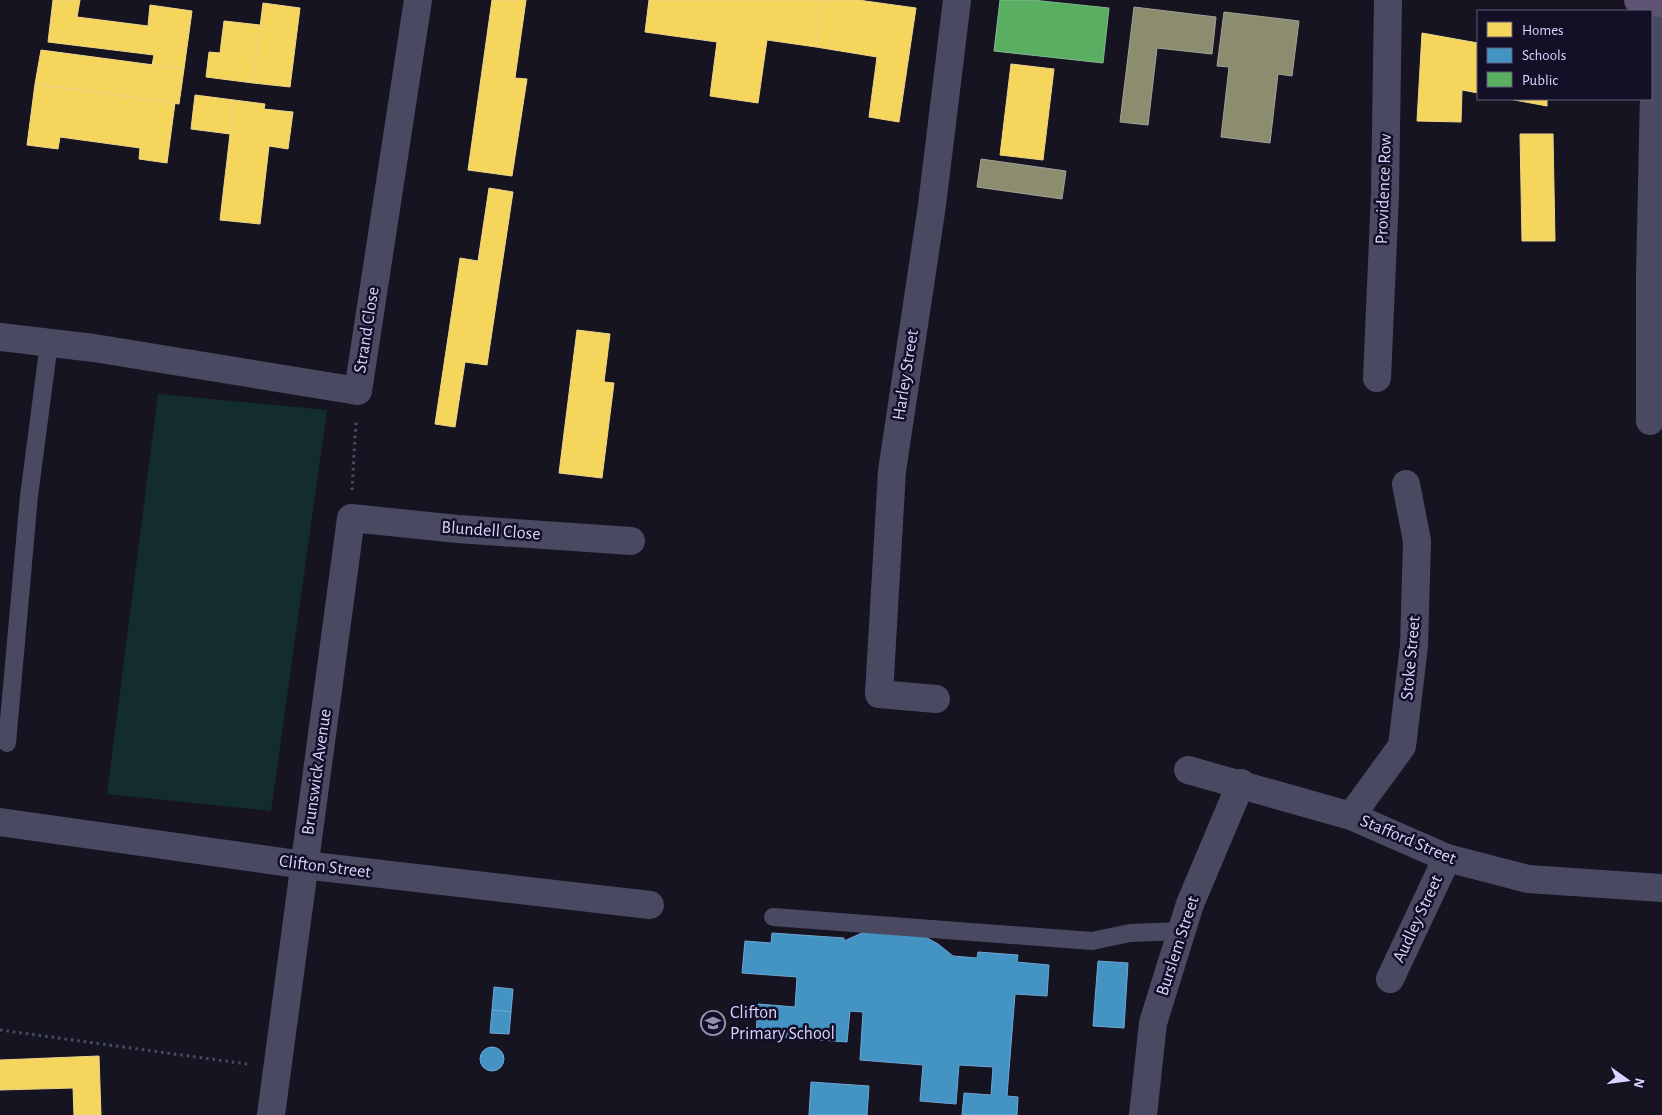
<svg xmlns="http://www.w3.org/2000/svg" width="1662" height="1115" viewBox="0 0 1662 1115" font-family="'Alegreya Sans',sans-serif">
  <style>
    .green { fill: #132c2d }
    .homes { fill: #f6d55c; stroke: #edd58d }
    .schools { fill: #4393c3; stroke: #70a6d5 }
    .public { fill: #5aae61; stroke: #80b990 }
    .industry { fill: #8c8c6e; stroke: #a3a29a }
    .lines { fill: none; stroke-linecap: round; stroke-linejoin: round }
    .path { stroke: #44505f; stroke-width: 3; stroke-dasharray: 2.5 4; stroke-linecap: butt }
    .lane { stroke: #4a4962; stroke-width: 18 }
    .street { stroke: #4a4962; stroke-width: 28 }
    .primary { stroke: #5e5373; stroke-width: 28 }
    .labels { text-anchor: middle; dominant-baseline: central; stroke-width: 5; stroke-linejoin: round; paint-order: stroke }
    .street-label { font-size: 18px; fill: #d9d4ff; stroke: #130f26 }
    .poi-label { font-size: 18px; fill: #d9d4ff; stroke: #130f26; text-anchor: start }
  </style>
  <rect width="100%" height="100%" fill="#161421"/>
  <!-- green -->
  <polygon class="green" points="158,394 327,410 271,811 107,794"/>
  <!-- homes -->
  <g class="homes">
    <polygon points="53,0 80,0 77,17 148,26 150,5 192,11 184,69 152,65 154,55 48,42"/>
    <polygon points="492,0 526,0 515,78 527,79 512,176 468,170"/>
    <polygon points="649,0 822,0 816,47 767,40 758,103 710,96 717,42 645,32"/>
    <polygon points="822,0 858,0 916,8 899,122 869,117 877,57 816,47"/>
    <polygon points="263,3 300,8 290,87 253,83"/>
    <polygon points="224,21 260,25 253,83 206,77 209,52 220,53"/>
    <polygon points="1422,33 1478,43 1478,93 1462,90 1461,122 1417,121"/>
    <polygon points="41,50 184,69 179,104 35,84"/>
    <polygon points="1011,64 1054,69 1043,160 1000,155"/>
    <polygon points="35,84 175,103 167,163 139,159 140,148 60,137 58,149 27,145"/>
    <polygon points="195,95 234,100 230,134 191,129"/>
    <polygon points="1509,99 1547,99 1547,106"/>
    <polygon points="234,100 265,104 264,109 293,112 288,149 269,146 260,224 220,220"/>
    <polygon points="1520,134 1553,134 1555,241 1522,241"/>
    <polygon points="489,188 513,192 487,365 465,362 455,427 435,424 460,258 478,261"/>
    <polygon points="577,330 610,334 604,382 614,383 602,478 559,473"/>
    <polygon points="99,1056 101,1115 74,1115 73,1088 0,1090 0,1060"/>
  </g>
  <!-- schools -->
  <g class="schools">
    <polygon points="881,929 920,934 938,944 953,956 977,958 978,952 1018,955 1017,962 1049,965 1047,996 1015,994 1007,1096 1018,1097 1017,1115 962,1115 964,1093 991,1095 993,1067 959,1065 956,1104 920,1101 923,1065 860,1060 863,1012 850,1011 847,1042 756,1035 758,1004 795,1007 797,977 742,973 745,941 771,943 772,933 844,938 844,941 862,933"/>
    <polygon points="1098,961 1128,963 1124,1028 1093,1026"/>
    <polygon points="494,987 513,989 511,1012 492,1010"/>
    <polygon points="492,1010 511,1012 509,1034 490,1033"/>
    <circle cx="492" cy="1059" r="12"/>
    <polygon points="811,1082 869,1086 867,1115 809,1115"/>
  </g>
  <!-- public -->
  <polygon class="public" points="1000,0 1032,0 1109,8 1103,63 994,51"/>
  <!-- industry -->
  <g class="industry">
    <polygon points="1134,7 1216,17 1212,54 1157,48 1148,125 1120,122"/>
    <polygon points="1224,12 1299,21 1292,76 1278,74 1270,143 1221,137 1229,67 1217,66"/>
    <polygon points="981,159 1066,171 1062,199 977,187"/>
  </g>
  <g class="lines">
    <!-- path -->
    <g class="path">
      <polyline points="352,490 356,421"/>
      <polyline points="0,1030 247,1064"/>
    </g>
    <!-- lane -->
    <g class="lane">
      <polyline points="7,743 29,496 49,343"/>
      <polyline points="773,917 1092,941 1130,933 1182,931"/>
    </g>
    <!-- street -->
    <g class="street">
      <polyline points="0,337 94,348 358,391 418,0"/>
      <polyline points="1377,378 1385,194 1388,0"/>
      <polyline points="1650,421 1650,276 1656,2"/>
      <polyline points="936,699 879,694 892,471 932,205 957,0"/>
      <polyline points="1188,770 1351,816 1447,858 1528,879 1662,888"/>
      <polyline points="1351,816 1402,746 1414,646 1417,541 1406,484"/>
      <polyline points="0,822 304,865 650,905"/>
      <polyline points="1390,979 1447,858"/>
      <polyline points="271,1115 351,518 458,529 631,541"/>
      <polyline points="1143,1115 1153,1023 1190,904 1241,783"/>
    </g>
    <!-- primary -->
    <polyline class="primary" points="1638,0 1662,3"/>
  </g>
  <!-- icons -->
  <defs>
    <symbol id="school-ring" viewBox="-11 -11 22 22"><circle r="9.5" fill="#130f26" stroke="#9591b1" stroke-width="1.5"/><path d="M0-5L7-2L0 1L-7-2ZM-4 1L0 2.5L4 1V4Q0 6-4 4Z" fill="#9591b1"/></symbol>
  </defs>
  <g fill-rule="evenodd">
    <use href="#school-ring" x="699" y="1009" width="28" height="28"/>
  </g>
  <g class="labels">
    <!-- street labels -->
    <g class="street-label">
      <text transform="translate(1384 189) rotate(-88)">Providence Row</text>
      <text transform="translate(367 330) rotate(-81)">Strand Close</text>
      <text transform="translate(906 375) rotate(-81)">Harley Street</text>
      <text transform="translate(491 531) rotate(4)">Blundell Close</text>
      <text transform="translate(1411 658) rotate(-85)">Stoke Street</text>
      <text transform="translate(317 772) rotate(-82)">Brunswick Avenue</text>
      <text transform="translate(1408 840) rotate(23)">Stafford Street</text>
      <text transform="translate(325 867) rotate(7)">Clifton Street</text>
      <text transform="translate(1418 919) rotate(-65)">Audley Street</text>
      <text transform="translate(1178 946) rotate(-72)">Burslem Street</text>
    </g>
    <!-- poi labels -->
    <g class="poi-label">
      <text x="730" y="1013">Clifton<tspan x="730" dy="21">Primary School</tspan></text>
    </g>
  </g>
  <!-- legend -->
  <rect x="1477" y="10" width="175" height="90" fill="#130f26" stroke="#625e7d"/>
  <rect x="1487" y="22" width="25" height="15" fill="#f6d55c" stroke="#625e7d"/>
  <text x="1522" y="35" font-size="15" fill="#d9d4ff">Homes</text>
  <rect x="1487" y="48" width="25" height="15" fill="#4393c3" stroke="#625e7d"/>
  <text x="1522" y="60" font-size="15" fill="#d9d4ff">Schools</text>
  <rect x="1487" y="72" width="25" height="15" fill="#5aae61" stroke="#625e7d"/>
  <text x="1522" y="85" font-size="15" fill="#d9d4ff">Public</text>
  <!-- north arrow -->
  <g transform="translate(1627 1080) rotate(104)" stroke="#130f26" stroke-width="4" paint-order="stroke">
  <path d="M0-4L9 19L0 12L-9 19Z" fill="#d9d4ff"/>
  <text y="-8" font-size="14" font-weight="bold" text-anchor="middle" fill="#d9d4ff">N</text>
  </g>
</svg>
